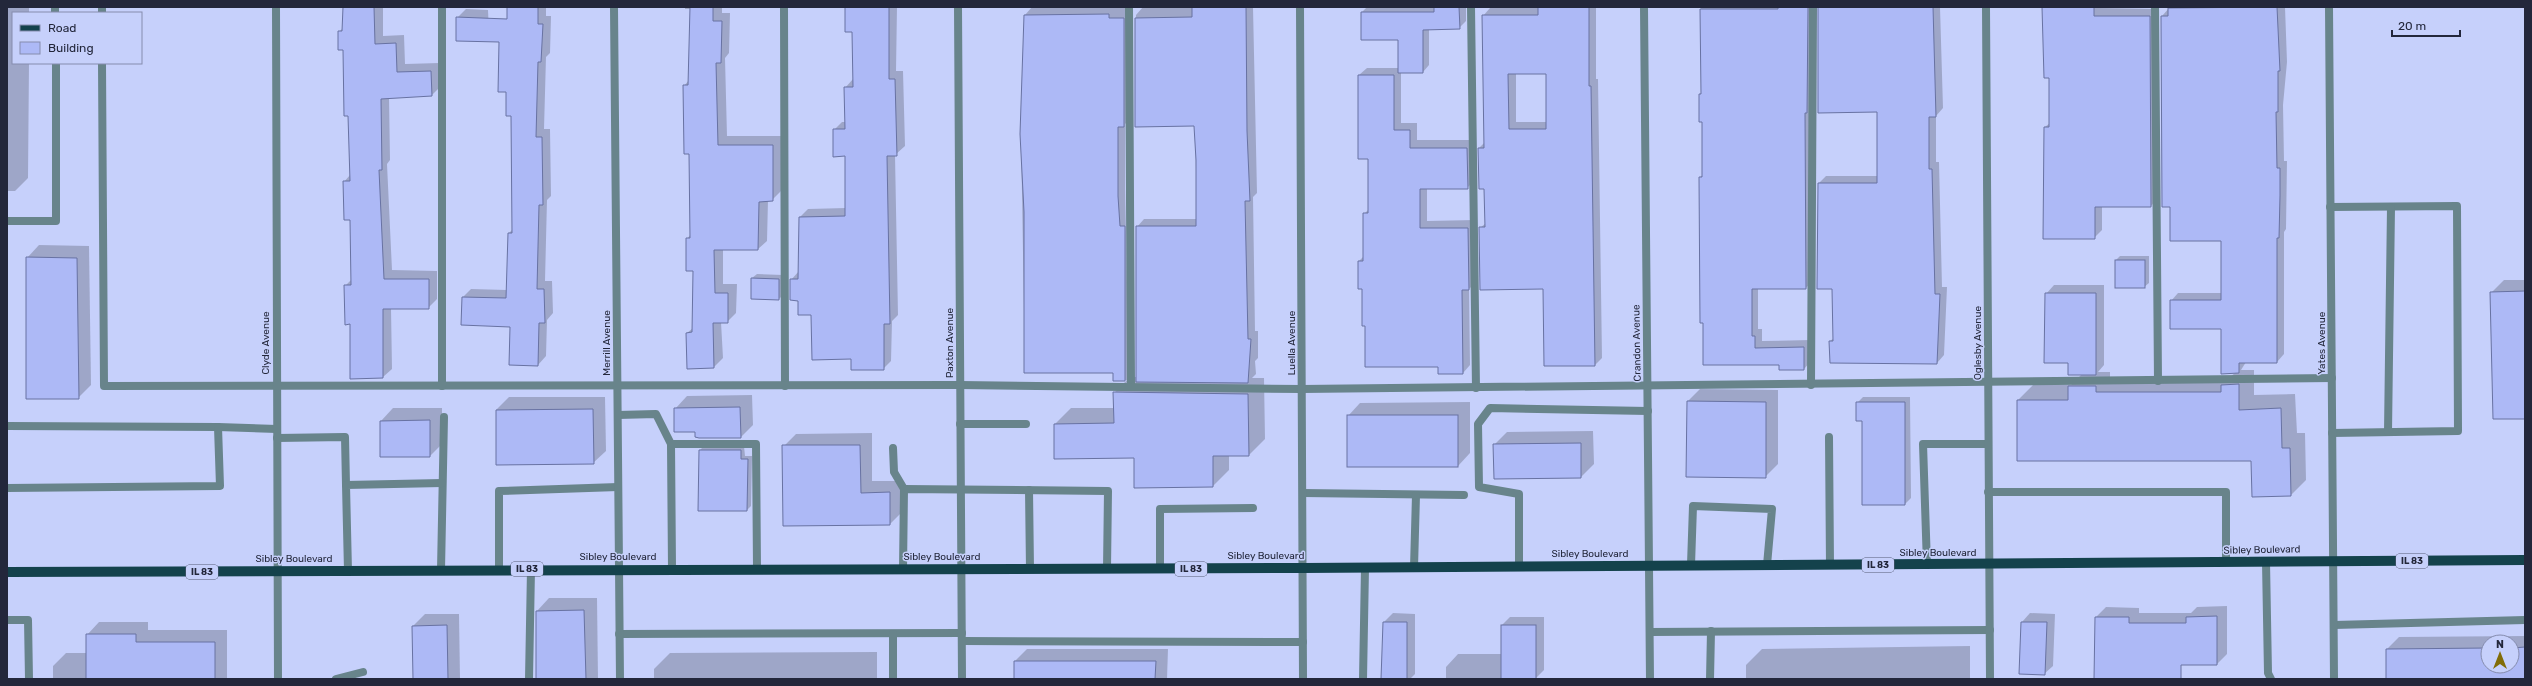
<svg xmlns="http://www.w3.org/2000/svg" width="2532" height="686" viewBox="0 0 2532 686" font-family="Rubik,sans-serif">
  <style>
    .shadow { fill: #0003; fill-rule: evenodd }
    .building { fill: #adb9f6; stroke: #6872a2; fill-rule: evenodd }
    .lines { fill: none; stroke-linecap: round; stroke-linejoin: round }
    .lane { stroke: #68848b; stroke-width: 8 }
    .street { stroke: #68848b; stroke-width: 8 }
    .primary { stroke: #14424c; stroke-width: 10 }
    .labels { text-anchor: middle; dominant-baseline: central; stroke-width: 3; stroke-linejoin: round; paint-order: stroke }
    .shield { fill: #c6d0fb; stroke: #545a75; stroke-width: 1 }
    .shield-label { font-size: 9px; font-weight: bold; fill: #23273b }
    .street-label { font-size: 10px; fill: #23273b; stroke: #c6d0fb }
  </style>
  <rect width="100%" height="100%" fill="#c6d0fb"/>
  <!-- shadow -->
  <g class="shadow">
    <polygon points="7,7 29,7 29,13 13,13 13,63 29,63 28,178 15,191 7,191"/>
    <polygon points="344,7 383,7 383,36 404,35 405,64 439,63 440,87 432,95 389,97 390,160 387,164 392,270 437,271 437,299 428,308 391,308 392,369 383,377 351,378 350,323 345,286 352,279 351,219 344,182 350,175 349,115 344,49 339,32 343,28"/>
    <polygon points="512,7 546,7 546,16 551,16 550,53 546,57 544,129 550,129 551,196 547,200 545,281 552,281 553,313 547,320 546,356 538,365 511,326 463,297 471,289 507,290 509,233 513,229"/>
    <polygon points="685,7 722,7 722,13 730,13 729,53 725,58 727,136 781,136 781,191 772,200 768,200 767,241 758,249 723,249 723,284 737,284 736,313 727,322 721,322 723,358 714,367 687,333 693,328 694,270 687,239 691,234 690,153 684,86 689,80 691,9 685,9"/>
    <polygon points="846,7 897,7 896,71 903,71 905,146 895,155 898,315 892,321 891,361 883,369 852,358 812,314 791,280 799,271 800,217 808,209 846,208 846,155 834,130 842,122 845,122 845,88 853,79 853,31"/>
    <polygon points="1032,7 1131,7 1131,118 1125,124 1125,188 1129,377 1137,377 1137,227 1144,219 1197,219 1195,125 1136,126 1136,15 1143,7 1253,7 1257,193 1253,197 1255,331 1258,331 1258,358 1255,361 1256,374 1252,378 1264,378 1265,439 1249,455 1229,455 1229,470 1213,486 1135,487 1135,457 1055,424 1071,408 1114,408 1114,393 1127,380 1114,380 1114,372 1025,372 1021,134 1025,15"/>
    <polygon points="1367,7 1466,7 1466,21 1459,28 1429,28 1429,65 1423,72 1401,72 1401,123 1417,123 1417,140 1474,140 1475,180 1467,188 1427,188 1427,221 1475,220 1476,282 1469,289 1470,365 1463,373 1439,366 1366,325 1359,261 1364,256 1364,214 1369,209 1369,158 1359,75 1367,68 1399,68 1399,39 1362,39 1362,12"/>
    <path d="M1596 7V79H1598L1602 358 1595 365 1544 288 1480 228 1486 223 1485 188H1480L1479 148 1485 142 1483 16 1490 8ZM1516 73H1547V122H1516Z"/>
    <polygon points="1701,7 1814,7 1813,280 1806,288 1758,288 1758,329 1762,329 1762,341 1811,340 1811,361 1804,369 1780,364 1704,364 1700,177 1703,175 1703,121 1700,94 1702,92"/>
    <polygon points="1819,7 1940,7 1943,108 1936,116 1936,162 1939,162 1942,287 1947,287 1944,355 1937,363 1830,341 1834,338 1833,288 1819,183 1826,176 1878,176 1878,111"/>
    <polygon points="2045,7 2157,9 2158,198 2151,206 2102,206 2102,230 2094,238 2045,127 2050,123 2050,77"/>
    <polygon points="2170,7 2285,7 2287,62 2283,105 2284,161 2287,161 2286,229 2284,232 2284,354 2277,362 2246,362 2241,370 2254,370 2254,395 2295,394 2297,433 2305,433 2306,480 2291,495 2252,460 2018,400 2033,385 2071,385 2082,374 2069,362 2046,294 2054,285 2104,285 2104,365 2098,372 2110,372 2110,378 2230,377 2235,373 2222,328 2171,301 2178,293 2222,293 2222,240 2171,206 2162,16"/>
    <polygon points="466,9 488,10 489,32 457,18"/>
    <polygon points="39,245 89,246 91,385 78,398 27,258"/>
    <polygon points="2120,256 2149,256 2149,283 2144,287 2116,260"/>
    <polygon points="757,274 783,275 783,295 779,299 752,278"/>
    <polygon points="2504,280 2525,280 2525,418 2491,293"/>
    <polygon points="1700,389 1778,390 1778,464 1765,477 1688,401"/>
    <polygon points="752,395 753,425 740,438 696,431 675,409 687,396"/>
    <polygon points="509,397 605,397 606,451 593,463 496,410"/>
    <polygon points="1863,397 1910,397 1911,498 1905,504 1863,504 1863,420 1857,403"/>
    <polygon points="1470,402 1470,453 1458,466 1348,416 1360,403"/>
    <polygon points="393,408 442,408 442,444 430,456 381,421"/>
    <polygon points="1593,431 1594,464 1581,477 1494,445 1507,432"/>
    <polygon points="872,433 872,481 901,481 902,512 890,524 784,446 796,434"/>
    <polygon points="704,446 744,446 745,456 752,456 751,506 747,510 699,510 700,450"/>
    <polygon points="549,598 597,598 598,679 537,679 537,611"/>
    <polygon points="2227,606 2227,654 2217,664 2096,617 2106,607 2139,608 2139,613 2191,613 2197,607"/>
    <polygon points="1393,613 1415,614 1415,674 1410,679 1382,679 1384,622"/>
    <polygon points="2030,613 2055,614 2053,666 2044,674 2022,622"/>
    <polygon points="425,614 459,614 460,679 414,679 413,626"/>
    <polygon points="1510,617 1544,617 1544,670 1536,678 1446,679 1446,667 1458,654 1502,654 1502,625"/>
    <polygon points="99,622 148,622 148,630 227,630 227,679 53,679 53,666 66,653 87,653 87,635"/>
    <path d="M2525 636V679H2388L2387 649 2399 637ZM2488 642H2512V666H2488Z"/>
    <polygon points="1970,646 1970,679 1746,679 1746,665 1762,649"/>
    <polygon points="1027,649 1168,649 1167,679 1015,679 1015,661"/>
    <polygon points="877,652 877,679 654,679 654,669 670,653"/>
  </g>
  <!-- building -->
  <g class="building">
    <polygon points="343,7 374,7 375,44 396,43 397,72 431,71 432,96 381,99 382,170 379,170 384,279 429,279 429,309 383,309 383,378 350,379 350,324 345,325 344,285 351,285 350,220 344,220 343,181 350,181 348,116 344,116 343,50 338,50 338,31 342,31"/>
    <polygon points="507,7 538,7 538,24 543,24 541,62 538,62 536,137 542,137 543,205 539,205 537,289 544,289 545,323 539,323 538,366 509,365 510,327 461,325 462,297 506,298 508,233 512,233 511,116 506,116 506,92 498,92 499,42 456,41 456,17 507,19"/>
    <polygon points="690,7 713,7 713,21 722,21 721,63 716,63 718,145 773,145 773,201 759,202 758,250 714,250 715,293 728,293 728,323 713,323 714,368 687,369 686,333 692,332 693,271 686,271 686,238 690,238 689,154 684,154 683,85 688,85"/>
    <polygon points="845,7 889,7 889,79 895,79 897,156 887,156 890,324 884,324 884,370 851,370 851,359 812,360 811,315 798,315 798,301 790,300 790,279 798,279 799,217 845,216 845,156 833,157 833,129 845,129 844,87 853,87 852,32 845,32"/>
    <polygon points="1192,7 1246,7 1247,131 1250,201 1245,201 1248,339 1251,339 1248,383 1136,382 1136,226 1196,226 1196,160 1194,126 1135,127 1135,18 1192,17"/>
    <polygon points="1434,7 1459,7 1460,29 1423,30 1423,73 1398,73 1398,40 1361,40 1361,12 1434,12"/>
    <path d="M1538 7H1589V86H1591L1595 366H1544L1543 289 1480 290 1479 227H1485L1484 189H1479L1478 148H1484L1482 15H1538ZM1508 74H1546V129H1509Z"/>
    <polygon points="1778,7 1808,7 1807,113 1805,113 1806,289 1752,289 1752,336 1755,336 1755,348 1804,347 1804,370 1779,370 1779,365 1703,365 1703,323 1700,323 1699,177 1702,177 1702,122 1699,122 1699,94 1701,94 1700,9 1778,9"/>
    <polygon points="1818,7 1933,7 1936,117 1929,117 1929,169 1932,169 1935,294 1940,294 1937,364 1830,363 1829,341 1833,341 1832,289 1817,289 1818,183 1877,183 1877,112 1818,113"/>
    <polygon points="2042,7 2094,7 2094,16 2150,16 2151,207 2095,207 2095,239 2043,239 2044,127 2049,127 2049,78 2044,78"/>
    <polygon points="2277,7 2280,71 2278,71 2278,112 2276,112 2277,168 2280,168 2280,196 2279,238 2277,238 2277,363 2239,363 2239,373 2221,374 2221,329 2170,329 2170,300 2221,300 2221,241 2170,241 2170,207 2162,207 2161,16 2168,16 2168,8"/>
    <polygon points="1109,14 1109,18 1124,18 1124,127 1118,127 1118,196 1120,226 1125,226 1125,381 1113,381 1113,373 1024,373 1024,212 1020,134 1024,15"/>
    <polygon points="1358,75 1394,75 1394,130 1410,130 1410,148 1467,148 1468,189 1420,189 1420,228 1468,228 1469,290 1462,290 1463,374 1438,374 1438,367 1365,367 1365,326 1362,326 1362,289 1358,289 1358,261 1363,261 1363,213 1368,213 1368,159 1358,159"/>
    <polygon points="26,257 77,258 79,399 26,399"/>
    <rect x="2115" y="260" width="30" height="28"/>
    <polygon points="751,278 779,279 779,300 751,299"/>
    <polygon points="2525,291 2525,419 2493,419 2490,292"/>
    <polygon points="2045,293 2096,293 2096,375 2068,375 2068,363 2044,363"/>
    <polygon points="2239,384 2239,410 2281,408 2282,448 2290,448 2291,496 2252,497 2251,461 2017,461 2017,400 2068,400 2068,386 2096,386 2096,392 2221,392 2221,385"/>
    <polygon points="1113,392 1248,394 1249,456 1213,456 1213,487 1134,488 1134,458 1054,459 1054,424 1114,423"/>
    <polygon points="1687,401 1766,402 1766,478 1686,477"/>
    <polygon points="1856,402 1905,402 1905,505 1862,505 1862,421 1856,421"/>
    <polygon points="740,407 741,438 699,438 695,437 695,432 674,432 674,408"/>
    <polygon points="593,409 594,464 496,465 496,410"/>
    <rect x="1347" y="415" width="111" height="52"/>
    <polygon points="430,420 430,457 380,457 380,421"/>
    <polygon points="1581,443 1581,478 1494,479 1493,444"/>
    <polygon points="782,445 860,445 861,493 890,492 890,525 783,526"/>
    <polygon points="699,450 741,450 741,459 748,459 747,511 698,511"/>
    <polygon points="584,610 586,679 536,679 536,611"/>
    <polygon points="2217,616 2217,665 2181,665 2181,679 2094,679 2095,617 2129,617 2129,623 2186,623 2186,617"/>
    <polygon points="1383,622 1407,622 1407,679 1381,679"/>
    <polygon points="2021,622 2047,622 2045,675 2019,674"/>
    <polygon points="447,625 448,679 413,679 412,626"/>
    <rect x="1501" y="625" width="35" height="54"/>
    <polygon points="86,634 136,634 136,642 215,642 215,679 86,679"/>
    <polygon points="2525,647 2525,679 2386,679 2386,649 2488,648 2488,666 2512,666 2512,648"/>
    <polygon points="1014,661 1156,661 1155,679 1014,679"/>
  </g>
  <g class="lines">
    <!-- lane -->
    <g class="lane">
      <polyline points="55,7 55,13"/>
      <polyline points="102,7 102,13"/>
      <polyline points="784,7 785,386"/>
      <polyline points="1129,7 1131,387"/>
      <polyline points="1471,7 1476,388"/>
      <polyline points="2155,7 2158,381"/>
      <polyline points="102,63 104,386 960,385 1302,389 2332,378"/>
      <polyline points="2330,207 2457,206 2458,431 2332,433"/>
      <polyline points="7,221 56,221 56,63"/>
      <polyline points="1811,385 1813,7"/>
      <polyline points="442,386 442,7"/>
      <polyline points="618,415 656,414 671,444"/>
      <polyline points="960,424 1026,424"/>
      <polyline points="7,426 218,427 220,486 7,488"/>
      <polyline points="218,427 277,429"/>
      <polyline points="2388,432 2391,207"/>
      <polyline points="1829,437 1830,565"/>
      <polyline points="277,438 345,437 346,485"/>
      <polyline points="893,448 894,472 904,489"/>
      <polyline points="1029,490 1030,569"/>
      <polyline points="1988,492 2226,492 2226,562"/>
      <polyline points="1303,493 1464,495"/>
      <polyline points="2266,562 2268,673 2271,679"/>
      <polyline points="1691,565 1693,506 1772,509 1767,565"/>
      <polyline points="1927,565 1923,444 1988,444"/>
      <polyline points="1519,566 1519,494 1479,487 1478,424 1490,408 1648,411"/>
      <polyline points="1414,568 1416,495"/>
      <polyline points="672,569 671,444 756,444 757,568"/>
      <polyline points="903,569 904,489 1108,491 1107,569"/>
      <polyline points="1160,569 1160,509 1253,508"/>
      <polyline points="441,570 444,417"/>
      <polyline points="499,570 499,491 618,487"/>
      <polyline points="348,571 346,485 442,483"/>
      <polyline points="7,620 28,620 29,679"/>
      <polyline points="2334,625 2525,620"/>
      <polyline points="1650,632 1990,630"/>
      <polyline points="619,634 962,633"/>
      <polyline points="893,634 893,679"/>
      <polyline points="962,641 1303,642"/>
      <polyline points="336,679 363,672"/>
      <polyline points="529,679 531,569"/>
      <polyline points="1363,679 1365,568"/>
      <polyline points="1710,679 1711,631"/>
    </g>
    <!-- street -->
    <g class="street">
      <polyline points="276,7 278,679"/>
      <polyline points="614,7 620,679"/>
      <polyline points="958,7 962,679"/>
      <polyline points="1300,7 1303,679"/>
      <polyline points="1644,7 1650,679"/>
      <polyline points="1986,7 1990,679"/>
      <polyline points="2329,7 2334,679"/>
    </g>
    <!-- primary -->
    <polyline class="primary" points="7,572 1303,568 2525,560"/>
  </g>
  <g class="labels">
    <!-- shield labels -->
    <g class="shield">
      <rect x="2396" y="554" width="32" height="14" rx="3"/>
      <rect x="1862" y="558" width="32" height="14" rx="3"/>
      <rect x="511" y="562" width="32" height="14" rx="3"/>
      <rect x="1175" y="562" width="32" height="14" rx="3"/>
      <rect x="186" y="565" width="32" height="14" rx="3"/>
    </g>
    <g class="shield-label">
      <text x="2412" y="561">IL 83</text>
      <text x="1878" y="565">IL 83</text>
      <text x="527" y="569">IL 83</text>
      <text x="1191" y="569">IL 83</text>
      <text x="202" y="572">IL 83</text>
    </g>
    <!-- street labels -->
    <g class="street-label">
      <text transform="translate(266 343) rotate(-90)">Clyde Avenue</text>
      <text transform="translate(607 343) rotate(-90)">Merrill Avenue</text>
      <text transform="translate(950 343) rotate(-90)">Paxton Avenue</text>
      <text transform="translate(1292 343) rotate(-90)">Luella Avenue</text>
      <text transform="translate(1637 343) rotate(-91)">Crandon Avenue</text>
      <text transform="translate(1978 343) rotate(-90)">Oglesby Avenue</text>
      <text transform="translate(2322 343) rotate(-90)">Yates Avenue</text>
      <text transform="translate(2262 550) rotate(-1)">Sibley Boulevard</text>
      <text x="1938" y="553">Sibley Boulevard</text>
      <text x="1590" y="554">Sibley Boulevard</text>
      <text x="1266" y="556">Sibley Boulevard</text>
      <text x="618" y="557">Sibley Boulevard</text>
      <text x="942" y="557">Sibley Boulevard</text>
      <text x="294" y="559">Sibley Boulevard</text>
    </g>
  </g>
  <!-- border -->
  <rect width="2532" height="686" fill="none" stroke="#23273b" stroke-width="16"/>
  <!-- legend -->
  <rect x="12" y="12" width="130" height="52" fill="#c6d0fb" stroke="#858cae"/>
  <rect x="20" y="25" width="20" height="6" fill="#14424c" stroke="#858cae"/>
  <text x="48" y="32" font-size="12" fill="#23273b">Road</text>
  <rect x="20" y="42" width="20" height="12" fill="#adb9f6" stroke="#858cae"/>
  <text x="48" y="52" font-size="12" fill="#23273b">Building</text>
  <!-- north arrow -->
  <g transform="translate(2500 654)"><circle r="19" fill="#c6d0fb" stroke="#858cae"/>
  <path d="M0-3L7 15L0 10L-7 15Z" fill="#816c07"/>
  <text y="-6" font-size="11" font-weight="bold" text-anchor="middle" fill="#23273b">N</text>
  </g>
  <!-- scale -->
  <path d="M2392 30v6h68v-6" fill="none" stroke="#23273b" stroke-width="2"/>
  <text x="2398" y="30" font-size="12" fill="#23273b" stroke="#c6d0fb" stroke-width="3" paint-order="stroke">20 m</text>
</svg>
